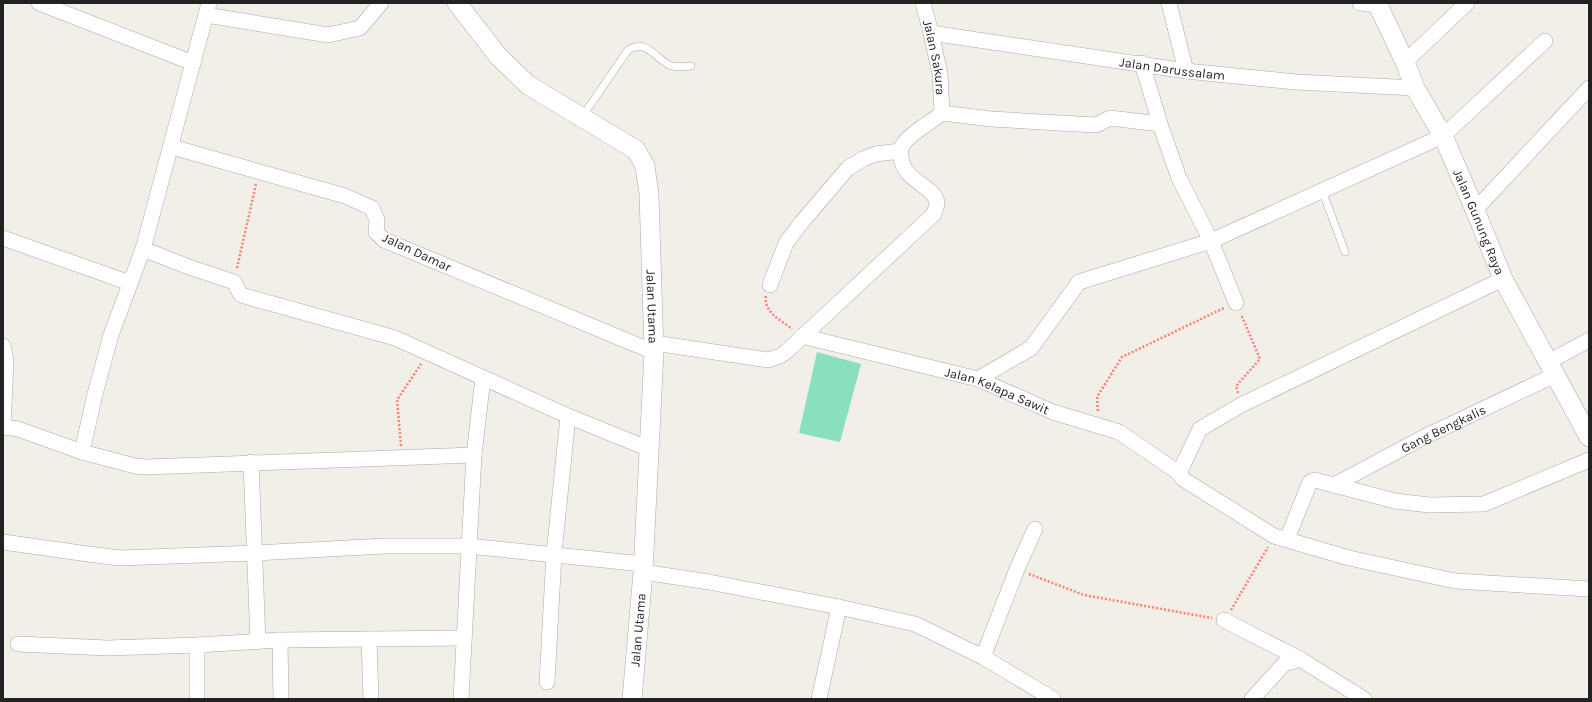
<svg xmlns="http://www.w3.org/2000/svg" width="1592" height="702" viewBox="0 0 1592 702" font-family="Karla,sans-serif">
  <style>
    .pitch { fill: #88e0be }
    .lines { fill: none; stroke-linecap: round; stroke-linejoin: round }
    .service-casing { stroke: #a9a9a9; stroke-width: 8 }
    .minor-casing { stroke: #a9a9a9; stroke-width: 16 }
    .tertiary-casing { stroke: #a9a9a9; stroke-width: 20 }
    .path { stroke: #fa8072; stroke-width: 2.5; stroke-dasharray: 2 2; stroke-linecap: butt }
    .service { stroke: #fff; stroke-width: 7 }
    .minor { stroke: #fff; stroke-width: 15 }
    .tertiary { stroke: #fff; stroke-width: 19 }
    .labels { text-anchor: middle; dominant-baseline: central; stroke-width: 3; stroke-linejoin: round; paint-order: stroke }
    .street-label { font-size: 13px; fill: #222; stroke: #fff }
  </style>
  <rect width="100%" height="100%" fill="#f2efe9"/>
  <!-- pitch -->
  <polygon class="pitch" points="817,352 861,364 840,442 799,433"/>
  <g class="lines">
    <defs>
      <g id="service">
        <path d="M582 117 628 50C647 39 654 57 669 65 676 68 684 67 691 66"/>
        <polyline points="1322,190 1345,252"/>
      </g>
      <g id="minor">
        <polyline points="39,3 193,63"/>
        <polyline points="209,3 143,249 111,335 95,394 82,452 135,466 146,467 474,455"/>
        <path id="s1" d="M923 3 931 33 940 74 942 113"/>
        <polyline points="1169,3 1186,71"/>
        <polyline points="1360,3 1378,5"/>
        <polyline points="206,15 328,35 360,28 381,3"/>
        <path id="s2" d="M931 33 1186 71 1296 82 1415 88"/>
        <polyline points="1405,62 1467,3"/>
        <polyline points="1142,63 1160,124 1179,178 1211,241 1236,303"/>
        <polyline points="172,147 345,196 372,208 377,220 376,232 384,240 654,352"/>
        <polyline points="1475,210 1589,88"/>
        <polyline points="3,238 130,283"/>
        <polyline points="143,249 189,267 234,282 241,295 395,338 568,416 649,449"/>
        <polyline points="770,285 786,243 802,222 848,168 863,159 876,154 900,151"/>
        <path id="s3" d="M802 336 978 379 1053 412 1119 432 1179 473 1183 479 1274 536 1349 558 1455 581 1589 589"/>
        <path d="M654 343 768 360 780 356 787 351 934 214C935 210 937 206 937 202 934 186 904 181 901 158 900 152 900 148 904 143 910 134 933 121 942 113L991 119 1059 123 1096 125 1110 118 1160 124"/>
        <polyline points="3,346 6,360 3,427"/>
        <polyline points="1548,362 1589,340"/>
        <polyline points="978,379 1031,348 1079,282 1211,241 1443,136 1545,41"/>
        <polyline points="3,427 18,429 82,452"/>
        <polyline points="251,462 258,642"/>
        <polyline points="1179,473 1200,429 1243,404 1503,279"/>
        <path id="s4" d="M1334 485 1424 437 1555 375"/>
        <polyline points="1287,539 1310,482 1315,480 1395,501 1429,505 1484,504 1589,460"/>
        <polyline points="3,542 88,554 120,558 255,553 384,546 468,546 643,564"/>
        <polyline points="643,572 709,582 839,607 915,624 983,657 1053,699"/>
        <polyline points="1224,620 1300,659 1284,664 1252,699"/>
        <polyline points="369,639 371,699"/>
        <polyline points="280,640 281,699"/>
        <polyline points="18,644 108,648 197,645 280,640 464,638"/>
        <polyline points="197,645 197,699"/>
        <polyline points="983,657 1017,569 1035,529"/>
        <polyline points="1300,659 1364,699"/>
        <polyline points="547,682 554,554 568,416"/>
        <polyline points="461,699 474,455 483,378"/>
        <polyline points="819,699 839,607"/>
      </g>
      <g id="tertiary">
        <path id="s5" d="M457 3 498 56 528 85 636 150 645 166 649 194 654 352 643 572 632 699"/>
        <path id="s6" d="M1377 3 1405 62 1415 88 1443 136 1475 210 1503 279 1589 437"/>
      </g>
    </defs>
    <!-- service casing -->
    <use href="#service" class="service-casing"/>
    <!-- minor casing -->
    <use href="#minor" class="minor-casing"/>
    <!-- tertiary casing -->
    <use href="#tertiary" class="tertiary-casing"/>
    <!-- path -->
    <g class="path">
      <polyline points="237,268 256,184"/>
      <path d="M766 296C763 312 782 321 792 329"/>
      <polyline points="1238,393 1236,386 1260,359 1241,314"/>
      <polyline points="1098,411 1097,397 1122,357 1224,308"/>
      <polyline points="401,446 397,400 421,364"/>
      <polyline points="1029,574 1084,595 1212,618"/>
      <polyline points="1231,610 1268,547"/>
    </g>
    <!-- service -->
    <use href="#service" class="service"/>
    <!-- minor -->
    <use href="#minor" class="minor"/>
    <!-- tertiary -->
    <use href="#tertiary" class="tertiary"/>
  </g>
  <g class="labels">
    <!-- street labels -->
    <g class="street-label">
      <text stroke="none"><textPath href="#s1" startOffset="56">Jalan Sakura</textPath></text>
      <text stroke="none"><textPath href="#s2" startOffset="244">Jalan Darussalam</textPath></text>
      <text stroke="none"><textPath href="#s6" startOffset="242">Jalan Gunung Raya</textPath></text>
      <text transform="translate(417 252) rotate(25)">Jalan Damar</text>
      <text stroke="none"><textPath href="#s5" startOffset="394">Jalan Utama</textPath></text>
      <text stroke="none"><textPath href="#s3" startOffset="203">Jalan Kelapa Sawit</textPath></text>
      <text stroke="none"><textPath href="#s4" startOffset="123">Gang Bengkalis</textPath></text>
      <text transform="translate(638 630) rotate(-85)">Jalan Utama</text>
    </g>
  </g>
  <!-- border -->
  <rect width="1592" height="702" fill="none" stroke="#222222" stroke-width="8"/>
</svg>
